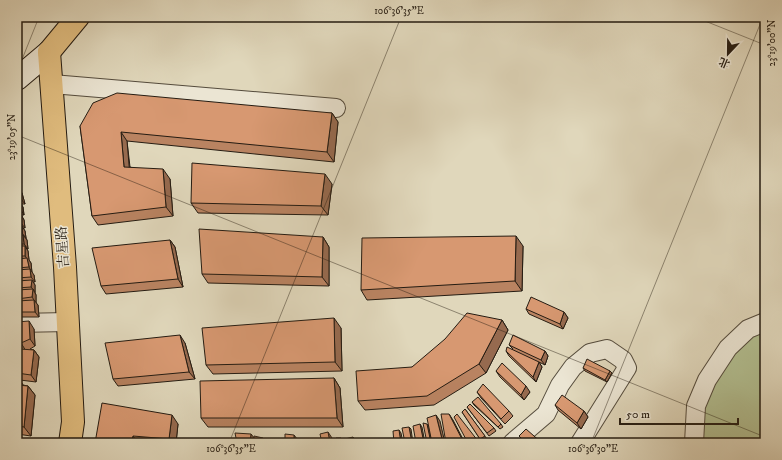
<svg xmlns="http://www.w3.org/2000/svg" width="782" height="460" viewBox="0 0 782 460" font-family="'IM FELL DW Pica','Noto Serif SC',serif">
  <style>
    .green { fill: #b2be90; stroke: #6c6d51 }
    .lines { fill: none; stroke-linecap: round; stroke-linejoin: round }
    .minor-casing { stroke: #544b3c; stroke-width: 20 }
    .secondary-casing { stroke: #251c12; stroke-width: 24 }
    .primary-casing { stroke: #251c12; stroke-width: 24 }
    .trunk-casing { stroke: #251c12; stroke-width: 24 }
    .minor { stroke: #ebe5d3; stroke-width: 18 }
    .secondary { stroke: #ebe5d3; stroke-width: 22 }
    .primary { stroke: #e0bc7e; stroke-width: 22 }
    .trunk { stroke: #e0bc7e; stroke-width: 22 }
    .wall { fill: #b98361; stroke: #251c12 }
    .shaded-wall { fill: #966a4f; stroke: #251c12 }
    .building { fill: #d79871; stroke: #251c12 }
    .ticks { fill: none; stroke: #251c12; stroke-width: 1; stroke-opacity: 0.45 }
    .labels { text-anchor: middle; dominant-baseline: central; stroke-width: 3; stroke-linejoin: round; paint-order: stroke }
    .street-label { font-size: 14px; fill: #251c12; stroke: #ebe5d3 }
    .neatline { fill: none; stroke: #251c12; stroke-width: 1.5 }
    .ticks-label { font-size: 10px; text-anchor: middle; fill: #251c12 }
  </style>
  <rect width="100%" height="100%" fill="#e0d7bb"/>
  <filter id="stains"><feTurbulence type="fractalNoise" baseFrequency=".005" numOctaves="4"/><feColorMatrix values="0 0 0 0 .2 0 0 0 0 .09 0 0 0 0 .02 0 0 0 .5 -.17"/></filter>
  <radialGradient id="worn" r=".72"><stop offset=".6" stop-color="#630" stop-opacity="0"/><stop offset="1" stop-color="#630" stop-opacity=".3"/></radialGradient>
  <!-- green -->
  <polygon class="green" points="765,327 765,443 701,443 701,415 709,387 741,343"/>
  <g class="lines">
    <defs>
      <g id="minor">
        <polyline points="52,84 336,108"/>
        <polyline points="17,323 68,322"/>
        <polyline points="512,443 546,414 560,385 573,367 590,353 607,349 623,360 627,368 580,443"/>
        <polyline points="694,443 696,406 707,380 728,348 748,329 765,322"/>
      </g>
      <polyline id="secondary" points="17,79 49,52"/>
      <polyline id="primary" points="49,52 65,267 73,422 70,443"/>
      <polyline id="trunk" points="49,52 78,17"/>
    </defs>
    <!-- minor casing -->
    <use href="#minor" class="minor-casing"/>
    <!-- secondary casing -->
    <use href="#secondary" class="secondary-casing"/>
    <!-- primary casing -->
    <use href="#primary" class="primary-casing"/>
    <!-- trunk casing -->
    <use href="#trunk" class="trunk-casing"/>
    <!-- minor -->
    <use href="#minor" class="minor"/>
    <!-- secondary -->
    <use href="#secondary" class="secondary"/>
    <!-- primary -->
    <use href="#primary" class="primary"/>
    <!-- trunk -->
    <use href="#trunk" class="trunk"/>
  </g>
  <!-- wall -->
  <g class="wall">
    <polygon points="332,113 338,122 334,162 127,141 130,167 170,179 173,216 98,225 92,216 80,126"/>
    <polygon points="17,178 20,181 21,190 20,190 22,193 25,204 21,204 23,207 24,215 21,215 24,220 25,228 23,228 25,231 26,238 27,240 28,249 27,249 28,251 29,260 31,263 32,273 34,275 35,282 33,282 35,285 35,292 36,295 36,303 38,305 39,317 17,317"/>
    <polygon points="332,184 328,215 198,213 191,203"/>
    <polygon points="323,237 329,247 329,286 208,283 202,274"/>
    <polygon points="170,240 175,247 183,287 106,294 101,286"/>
    <polygon points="523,246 522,291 367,300 361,290"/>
    <polygon points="526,309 564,312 568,318 563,329 529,314"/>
    <polygon points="502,320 508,330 486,373 434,405 365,410 358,401 412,367"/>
    <polygon points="17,322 34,329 35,346 30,349 34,350 39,357 36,382 20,380 23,385 28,386 35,395 31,436 17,434"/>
    <polygon points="341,328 342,371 213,374 206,365"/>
    <polygon points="185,343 195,379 118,386 113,379"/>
    <polygon points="509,345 545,351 548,356 545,365 539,362 542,367 536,382 509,356 506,351 513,349"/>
    <polygon points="583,368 610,371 612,373 607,382 585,371"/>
    <polygon points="496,371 530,392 524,400 500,377"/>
    <polygon points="334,378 340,388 343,427 208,427 201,418"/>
    <polygon points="477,392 509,411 513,416 505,424 481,398"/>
    <polygon points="472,402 501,424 503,427 500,429 474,405"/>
    <polygon points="555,405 584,411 588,417 581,429 558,410"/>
    <polygon points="467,407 494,428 496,431 489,436"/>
    <polygon points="465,409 487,439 482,442 462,412"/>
    <polygon points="178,424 176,443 95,443"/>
  </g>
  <!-- shaded-wall -->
  <g class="shaded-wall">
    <polygon points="332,113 338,122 334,162 327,152"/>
    <polygon points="121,132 127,141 130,176 124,167"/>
    <polygon points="17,167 18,168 20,176 18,173"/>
    <polygon points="163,169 170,179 173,216 166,207"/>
    <polygon points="325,174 332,184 328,215 321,206"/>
    <polygon points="18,178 20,181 21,190 19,187"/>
    <polygon points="18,188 22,193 25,204 21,199"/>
    <polygon points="19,202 23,207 24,215 21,210"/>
    <polygon points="21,214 24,220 25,228 21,223"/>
    <polygon points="22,226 25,231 26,238 22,233"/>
    <polygon points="23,235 27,240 28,249 24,244"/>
    <polygon points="516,236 523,246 522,291 515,281"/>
    <polygon points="323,237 329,247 329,286 322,277"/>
    <polygon points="170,240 175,247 183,287 178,279"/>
    <polygon points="25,246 28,251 29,260 31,263 32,273 29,267 27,259 25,256"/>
    <polygon points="30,269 34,275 35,282 31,277"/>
    <polygon points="32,280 35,285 35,292 31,287"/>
    <polygon points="33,289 36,295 36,303 32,297"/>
    <polygon points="34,300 38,305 39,317 35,312"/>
    <polygon points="564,312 568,318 563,329 560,324"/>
    <polygon points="334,318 341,328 342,371 335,362"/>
    <polygon points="502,320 508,330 486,373 479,364"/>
    <polygon points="29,321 34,329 35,346 30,339"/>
    <polygon points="180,335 185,343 195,379 189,372"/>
    <polygon points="21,343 26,351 20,349"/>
    <polygon points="34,350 39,357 36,382 31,375"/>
    <polygon points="545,351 548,356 545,365 541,360"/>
    <polygon points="539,362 542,367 536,382 533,377"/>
    <polygon points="610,371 612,373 607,382 605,380"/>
    <polygon points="17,376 23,385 22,395 17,388"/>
    <polygon points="334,378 340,388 343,427 337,418"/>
    <polygon points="28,386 35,395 31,436 24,427"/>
    <polygon points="526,386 530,392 524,400 521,395"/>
    <polygon points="584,411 588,417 581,429 577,423"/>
    <polygon points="449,414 453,420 465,443 464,443"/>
    <polygon points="172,415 178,424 176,443 172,443 169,439"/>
    <polygon points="436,415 440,421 445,443 443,443"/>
    <polygon points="420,424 422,427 425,443 424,443"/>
    <polygon points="427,424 429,427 432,443 431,443"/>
    <polygon points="409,427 411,429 413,443 412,443"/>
    <polygon points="399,430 401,433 403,443 401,443"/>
    <polygon points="328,432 332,438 333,443 330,443"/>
    <polygon points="251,434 255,439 254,443 250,443"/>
    <polygon points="294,435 298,440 298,443 294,443"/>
    <polygon points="133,436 138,443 131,443"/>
    <polygon points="353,437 355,440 355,443 353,443"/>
    <polygon points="263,438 267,443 263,443"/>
    <polygon points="21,439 24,443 20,443"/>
  </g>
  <!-- building -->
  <g class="building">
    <polygon points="117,93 332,113 327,152 121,132 124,167 163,169 166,207 92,216 80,126 93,103"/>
    <polygon points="192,163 325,174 321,206 191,203"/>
    <polygon points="17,178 18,178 19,187 17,188"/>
    <polygon points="17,188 18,188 21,199 17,199"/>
    <polygon points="17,202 19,202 21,210 17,210"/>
    <polygon points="21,214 21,223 17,223 17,215"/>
    <rect x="17" y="226" width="5" height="7"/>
    <polygon points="199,229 323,237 322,277 202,274"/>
    <polygon points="17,235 23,235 24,244 17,244"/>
    <polygon points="516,236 515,281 361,290 362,238"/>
    <polygon points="170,240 178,279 101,286 92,248"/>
    <rect x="17" y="246" width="8" height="10"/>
    <polygon points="27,258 29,267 17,268 17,259"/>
    <polygon points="30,269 31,277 17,278 17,270"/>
    <polygon points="32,280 31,287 17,288 17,281"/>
    <polygon points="33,289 32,297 17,299 17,290"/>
    <polygon points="531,297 564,312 560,324 526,309"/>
    <polygon points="34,300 35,312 17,312 17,301"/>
    <polygon points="467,313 502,320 479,364 427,396 358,401 356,371 412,367 445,339"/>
    <polygon points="334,318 335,362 206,365 202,328"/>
    <polygon points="29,321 30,339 21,343 20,349 34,350 31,375 17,373 17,322"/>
    <polygon points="180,335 189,372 113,379 105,343"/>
    <polygon points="513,335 545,351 541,360 509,345"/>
    <polygon points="507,347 539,362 533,377 506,351"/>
    <polygon points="587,359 610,371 605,380 583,368"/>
    <polygon points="502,363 526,386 521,395 496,371"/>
    <polygon points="334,378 337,418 201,418 200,381"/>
    <polygon points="483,384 509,411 501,419 477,392"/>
    <polygon points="17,385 28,386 24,427 17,426"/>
    <polygon points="562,395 584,411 577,423 555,405"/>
    <polygon points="478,397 501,424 498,427 472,402"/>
    <polygon points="102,403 172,415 169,439 133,436 131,443 95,443"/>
    <polygon points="470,404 494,428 487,433 467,407"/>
    <polygon points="465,409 485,436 480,439 462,412"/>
    <polygon points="441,414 449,414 464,443 446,443"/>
    <polygon points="457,414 478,441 475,443 468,443 454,417"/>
    <polygon points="436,415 443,443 432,443 427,418"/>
    <polygon points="423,423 427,424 431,443 427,443"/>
    <polygon points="420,424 424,443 416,443 413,426"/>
    <polygon points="409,427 412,443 405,443 402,428"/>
    <polygon points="526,429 542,443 526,443 519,436"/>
    <polygon points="399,430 401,443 394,443 393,431"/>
    <polygon points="328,432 330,443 322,443 320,434"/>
    <polygon points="235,433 251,434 250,443 237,443"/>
    <polygon points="285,434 294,435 294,443 285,443"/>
    <polygon points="254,436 263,438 263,443 254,443"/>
    <polygon points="353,437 353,443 345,443 345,439"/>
    <polygon points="17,438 21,439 20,443 17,443"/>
    <polygon points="336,438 341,438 342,443 337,443"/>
    <polygon points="517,438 522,443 514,443"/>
    <polygon points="215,440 216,443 212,443"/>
    <polygon points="276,440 283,441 283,443 276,443"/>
    <rect x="313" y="441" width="6" height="2"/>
  </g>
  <!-- ticks -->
  <path class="ticks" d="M695 17 765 45M17 72 39 17M17 135 765 437M229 443 401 17M591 443 763 17"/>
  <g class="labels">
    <!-- street labels -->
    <g class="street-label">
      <text transform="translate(63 247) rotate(-94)">吉星路</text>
    </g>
  </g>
  <!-- margin -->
  <rect width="782" height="460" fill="none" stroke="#e0d7bb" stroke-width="44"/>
  <!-- north arrow -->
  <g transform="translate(728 54) rotate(202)" stroke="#ebe5d3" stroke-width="3" paint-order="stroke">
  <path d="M0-3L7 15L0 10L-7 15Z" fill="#251c12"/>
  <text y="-6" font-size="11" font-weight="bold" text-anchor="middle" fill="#251c12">北</text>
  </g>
  <!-- scale -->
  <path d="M620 418v6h118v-6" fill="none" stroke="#251c12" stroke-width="2"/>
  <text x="626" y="418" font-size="12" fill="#251c12" stroke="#ebe5d3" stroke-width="3" paint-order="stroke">50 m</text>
  <rect x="22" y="22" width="738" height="416" class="neatline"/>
  <g class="ticks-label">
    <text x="399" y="14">106°36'35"E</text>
    <text transform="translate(771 43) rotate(-90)" y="4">23°19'00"N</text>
    <text transform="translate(11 137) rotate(-90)" y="4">23°19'05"N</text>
    <text x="231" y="452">106°36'35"E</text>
    <text x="593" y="452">106°36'30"E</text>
  </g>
  <rect width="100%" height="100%" filter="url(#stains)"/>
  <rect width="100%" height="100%" fill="url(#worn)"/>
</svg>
